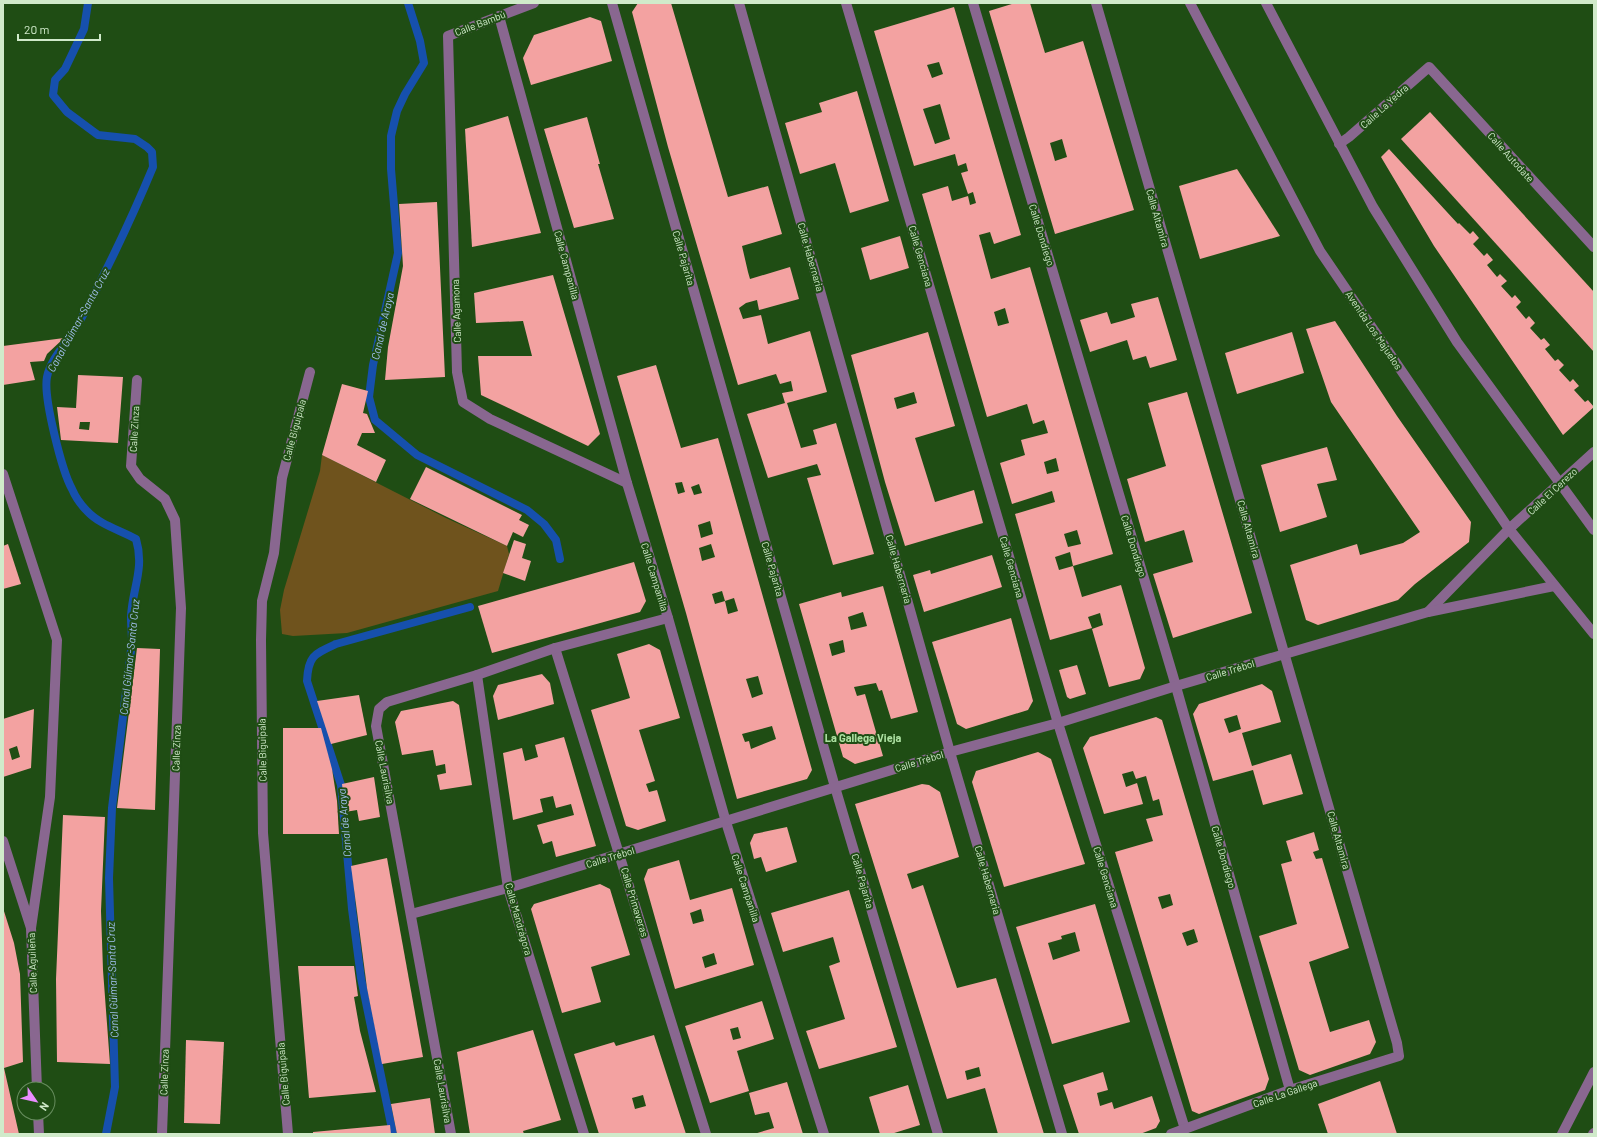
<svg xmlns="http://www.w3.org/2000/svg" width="1597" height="1137" viewBox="0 0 1597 1137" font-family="Barlow,sans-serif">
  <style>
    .green { fill: #6f531d }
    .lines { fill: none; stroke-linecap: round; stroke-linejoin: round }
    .stream { stroke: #1650ad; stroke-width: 8 }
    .building { fill: #f3a2a1; fill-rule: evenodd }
    .minor { stroke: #896790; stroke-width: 10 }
    .labels { text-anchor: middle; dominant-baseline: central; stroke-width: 4; stroke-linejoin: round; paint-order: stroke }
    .street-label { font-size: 10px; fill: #d0eaca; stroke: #1f4d14 }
    .water-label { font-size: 11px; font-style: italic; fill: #a2c0f0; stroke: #1f4d14 }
    .neighbourhood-label { font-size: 11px; font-weight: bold; fill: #ade1a2; stroke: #1f4d14 }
  </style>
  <rect width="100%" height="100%" fill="#1f4d14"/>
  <!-- green -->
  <polygon class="green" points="322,455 446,518 507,546 509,554 498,591 347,633 293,636 282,634 280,610 284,590 320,471"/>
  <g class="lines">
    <!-- stream -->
    <g class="stream">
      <path d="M88 3 84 29 65 69 55 80 53 95 67 112 98 135 135 139 147 147 152 152 153 167C131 220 106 272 79 323 69 341 51 357 47 377 43 397 62 471 72 489 75 496 81 505 87 511 100 525 120 530 136 539 145 569 132 589 131 617 131 625 132 634 132 642L112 808 109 878 115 1087 106 1134"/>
      <polyline points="408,3 420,41 424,63 405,94 397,111 391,136 391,169 398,253 373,365 369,397 375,420 417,455 527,510 544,524 556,540 560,559"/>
      <path d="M393 1134 361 978 352 909 341 785 307 681C308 656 314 654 336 644L470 607"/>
    </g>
  </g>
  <!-- building -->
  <g class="building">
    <polygon points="638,3 671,3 728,197 768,186 782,234 742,246 748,272 750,279 790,267 799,299 759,310 757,300 746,303 739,308 743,319 761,315 768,344 810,331 827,392 787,403 801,448 817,444 813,430 836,423 874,554 833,565 807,478 821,475 817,464 768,478 747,414 785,403 782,393 793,391 791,381 780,384 776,374 738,385 668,147 632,12"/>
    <path d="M1015 3H1030L1045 53 1083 41 1134 210 1055 234 989 11ZM1062 139 1067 157 1055 161 1050 143Z"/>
    <path d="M954 7 1021 235 994 244 990 232 979 235 991 279 1030 267 1113 554 1073 566 1070 552 1055 557 1059 570 1073 566 1082 597 1121 585 1145 668 1140 679 1109 687 1092 629 1103 625 1100 613 1088 617 1092 628 1050 640 1015 514 1055 502 1052 491 1012 504 1000 463 1025 455 1021 440 1048 433 1044 420 1033 424 1027 404 987 417 922 194 948 186 952 201 968 196 970 205 976 203 973 192 968 194 961 173 968 171 966 163 958 166 955 154 914 166 874 31ZM939 62 943 74 932 78 927 65ZM940 104 950 139 935 144 923 109ZM1005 308 1009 323 998 326 994 312ZM1056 458 1059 471 1047 474 1044 462ZM1077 530 1081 544 1068 547 1064 534Z"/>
    <polygon points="590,17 601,21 612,61 531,85 523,58 534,35"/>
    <polygon points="857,91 889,201 850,213 835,163 800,174 785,123 822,112 819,103"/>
    <polygon points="1430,112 1594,292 1594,352 1401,139"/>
    <polygon points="508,116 541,233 472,247 465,129"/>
    <polygon points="587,117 600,164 598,164 614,219 574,228 544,129"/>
    <polygon points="1389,149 1458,224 1459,223 1470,234 1473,231 1479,238 1473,244 1484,256 1487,253 1493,260 1487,265 1497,277 1500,274 1507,281 1501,286 1512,298 1515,295 1521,302 1516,307 1526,319 1529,316 1535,323 1530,328 1541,340 1544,338 1550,345 1545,349 1555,361 1558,359 1564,365 1559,370 1570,382 1573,379 1579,386 1574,390 1585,402 1588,400 1594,407 1563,435 1434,246 1381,157"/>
    <polygon points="1237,169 1280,236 1200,259 1179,186"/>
    <polygon points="437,202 445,377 385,380 388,347 403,266 399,204"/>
    <polygon points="900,236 909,268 870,280 861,248"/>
    <polygon points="553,275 600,434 588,446 481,395 478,356 532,356 523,321 476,323 474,293"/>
    <polygon points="1158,297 1177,360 1150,368 1146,356 1133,360 1127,340 1090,352 1080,320 1107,312 1111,324 1122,321 1135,317 1131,304"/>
    <polygon points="1335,321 1397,416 1471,522 1469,542 1415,584 1398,600 1318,625 1306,620 1290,565 1357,544 1360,555 1403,543 1420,532 1331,402 1306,329"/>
    <path d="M928 332 955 426 915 438 935 502 974 490 983 523 905 546 885 482 851 355ZM914 392 917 403 897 409 894 398Z"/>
    <polygon points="1292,332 1304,373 1237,394 1225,353"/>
    <polygon points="64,338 47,354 44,361 30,362 35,380 3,385 3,346"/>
    <path d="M656 365 681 448 718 438 812 770 807 779 737 799 686 613 617 376ZM682 482 685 492 678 494 675 483ZM699 484 702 493 694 495 691 487ZM710 521 713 534 701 538 698 525ZM711 544 715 557 702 561 699 548ZM722 591 725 601 734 598 738 611 728 614 725 601 715 604 712 594ZM758 676 763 694 752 698 746 679ZM772 726 776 739 751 749 749 741 745 742 742 734Z"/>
    <path d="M78 375 123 377 118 443 61 440 57 407 76 408ZM80 422H90L89 430 79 429Z"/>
    <polygon points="342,384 368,391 363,413 367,414 375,433 362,433 357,445 386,460 376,482 322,455"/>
    <polygon points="1187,392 1252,613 1173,638 1153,574 1193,562 1184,530 1145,542 1127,479 1166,466 1148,403"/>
    <polygon points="1327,447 1337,480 1317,484 1327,517 1280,532 1261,465"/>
    <polygon points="426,467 522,515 519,520 529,525 523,537 513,532 507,546 410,499"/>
    <polygon points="514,540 526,544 522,558 531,561 525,581 503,573"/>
    <polygon points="8,544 21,584 3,589 3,546"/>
    <polygon points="992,555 1002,587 924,612 913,575 930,570 931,574"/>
    <polygon points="634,562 646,601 640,612 492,653 478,606"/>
    <path d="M883 586 918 712 891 719 882 690 879 691 876 683 854 687 857 696 865 694 883 756 855 764 843 757 799 604 841 592 842 597ZM863 612 867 626 851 630 848 617ZM843 640 845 652 832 656 829 644Z"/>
    <polygon points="1011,618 1033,701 1028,710 966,729 957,724 932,642"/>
    <polygon points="649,644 660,650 680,718 639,730 655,781 646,784 649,792 657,790 666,821 638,830 626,826 591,710 630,698 617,654"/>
    <polygon points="137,648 160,649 155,810 117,808"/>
    <polygon points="1077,665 1086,694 1070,699 1067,697 1059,670"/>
    <polygon points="542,674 550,683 554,704 498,720 493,696 498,685"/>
    <path d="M1262 684 1272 691 1281 722 1242 733 1252 766 1291 754 1303 794 1263 805 1253 770 1213 781 1193 714 1199 704ZM1237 715 1241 729 1229 733 1224 719Z"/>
    <polygon points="359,695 367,735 331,744 317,701"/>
    <polygon points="453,701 459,705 472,785 440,790 437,775 446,773 445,764 436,766 433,750 402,755 395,722 401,711"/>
    <path d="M34 709 31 768 3 777V719ZM17 746 20 757 12 760 9 749Z"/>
    <path d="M1156 717 1162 720 1269 1079 1265 1090 1199 1114 1192 1111 1115 852 1153 841 1146 819 1163 815 1159 799 1153 801 1146 776 1136 779 1133 771 1122 774 1126 787 1137 783 1143 804 1104 814 1083 748 1090 737ZM1170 894 1173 905 1162 909 1158 897ZM1194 929 1198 942 1187 946 1182 933Z"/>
    <polygon points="283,728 321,728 332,769 337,801 339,834 283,834"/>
    <polygon points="564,737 596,846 556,857 552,841 543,844 537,825 574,815 571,804 556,808 553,796 540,799 543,812 513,820 503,753 522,748 525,761 538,757 535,745"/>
    <polygon points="1038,752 1051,759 1085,864 1004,887 972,782 976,771"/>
    <polygon points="374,777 380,817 359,821 357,810 345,812 342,784"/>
    <path d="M922 784 929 785 940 792 959 857 907 874 912 889 923 885 957 988 996 978 1044 1134H998L985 1088 947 1099 855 804ZM979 1067 981 1076 967 1080 965 1071Z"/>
    <polygon points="63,815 105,817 101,911 103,970 110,1064 57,1062 56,979"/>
    <polygon points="787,827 797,862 766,872 761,857 754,859 750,843 754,834"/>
    <polygon points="1314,832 1319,850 1313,852 1316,859 1322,858 1349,948 1309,962 1330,1032 1369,1020 1376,1042 1370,1054 1310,1075 1299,1070 1259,936 1297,924 1281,864 1292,861 1286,841"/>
    <polygon points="387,858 423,1057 382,1064 367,988 351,866"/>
    <path d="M679 860 690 900 732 888 754 965 675 989 644 879 648 869ZM701 909 704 921 693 924 690 913ZM714 953 717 964 705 968 702 957Z"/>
    <polygon points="600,884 610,889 630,955 591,967 601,1002 562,1013 531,909 534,904"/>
    <polygon points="849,890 897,1047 819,1069 806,1031 845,1019 829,966 840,962 833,937 783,952 771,913"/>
    <path d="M1095 904 1130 1022 1052 1044 1016 927ZM1075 932 1080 951 1053 960 1048 943 1062 939 1061 936Z"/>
    <polygon points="3,908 14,943 20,974 23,1062 4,1068 19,1134 3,1134"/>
    <polygon points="298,966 354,966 358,996 354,997 360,1031 376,1092 309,1098"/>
    <path d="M762 1001 774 1039 737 1051 749 1091 710 1103 685 1026ZM738 1027 741 1038 733 1040 730 1029Z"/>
    <polygon points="533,1030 561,1120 523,1131 524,1134 470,1134 457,1052"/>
    <path d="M654 1035 686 1134H599L574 1054 614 1042 616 1046ZM643 1095 646 1106 635 1109 632 1098Z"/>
    <polygon points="186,1040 224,1042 220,1124 184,1123"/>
    <polygon points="1103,1072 1108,1090 1097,1093 1100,1106 1112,1102 1114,1109 1152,1096 1160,1121 1156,1128 1140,1134 1079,1134 1063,1085"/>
    <polygon points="1380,1081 1397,1134 1328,1134 1318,1104"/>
    <polygon points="787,1082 803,1134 754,1134 774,1128 769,1112 755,1115 749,1093"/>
    <polygon points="908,1085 920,1125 891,1134 880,1134 869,1097"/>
    <polygon points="430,1098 435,1134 397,1134 391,1104"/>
    <polygon points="390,1125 391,1134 313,1134 313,1132"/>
  </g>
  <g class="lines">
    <!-- minor -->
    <g class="minor">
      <polyline points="534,3 448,36 457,372 463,402 490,419 627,483"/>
      <polyline points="612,3 835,787 938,1134"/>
      <polyline points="739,3 950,752 1062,1134"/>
      <polyline points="846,3 1058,723 1185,1129"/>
      <polyline points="973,3 1173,676 1290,1090"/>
      <polyline points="1096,3 1397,1043 1399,1056 1290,1090 1171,1134"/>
      <polyline points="1190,3 1320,251 1509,529 1594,634"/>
      <polyline points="1266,3 1373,207 1457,342 1594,530"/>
      <polyline points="499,16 627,483 668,618 726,822 824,1134"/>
      <polyline points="1339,144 1349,137 1429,67 1594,247"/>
      <polyline points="137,380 131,466 140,479 165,499 175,520 181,608 162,1134"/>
      <polyline points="3,474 57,640 50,797 31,928"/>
      <polyline points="1428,612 1509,529 1594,452"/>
      <polyline points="555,648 706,1134"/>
      <polyline points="477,675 508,888 584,1134"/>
      <polyline points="3,841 31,928 37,1089"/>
      <polyline points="411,914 508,888 950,752 1058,723 1176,686 1428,612 1554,586"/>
      <polyline points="38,1113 39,1134"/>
      <polyline points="288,1134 263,833 261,640 262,601 274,553 282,478 310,372"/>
      <polyline points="451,1134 376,726 379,709 387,702 477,675 555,648 668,618"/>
      <polyline points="1562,1134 1594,1072"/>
      <polyline points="1593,1134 1594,1133"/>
    </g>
  </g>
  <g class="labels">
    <!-- street labels -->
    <g class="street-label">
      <text transform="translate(480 23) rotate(-21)">Calle Bambú</text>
      <text transform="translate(1384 106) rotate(-42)">Calle La Yedra</text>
      <text transform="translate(1511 157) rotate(48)">Calle Autodate</text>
      <text transform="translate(1158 218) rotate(74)">Calle Altamira</text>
      <text transform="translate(1042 235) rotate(73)">Calle Dondiego</text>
      <text transform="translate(921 256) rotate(74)">Calle Genciana</text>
      <text transform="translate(811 257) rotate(74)">Calle Habernaria</text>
      <text transform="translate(684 258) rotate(74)">Calle Pajarita</text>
      <text transform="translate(567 265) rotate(75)">Calle Campanilla</text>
      <text transform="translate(456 311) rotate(-92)">Calle Agamona</text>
      <text transform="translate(1374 330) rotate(56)">Avenida Los Majuelos</text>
      <text transform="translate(134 429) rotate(-87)">Calle Zinza</text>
      <text transform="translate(294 430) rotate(-75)">Calle Biguipala</text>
      <text transform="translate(1552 491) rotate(-43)">Calle El Cerezo</text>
      <text transform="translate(1249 529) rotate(74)">Calle Altamira</text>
      <text transform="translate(1134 546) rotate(73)">Calle Dondiego</text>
      <text transform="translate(1012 567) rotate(74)">Calle Genciana</text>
      <text transform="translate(773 569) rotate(74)">Calle Pajarita</text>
      <text transform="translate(899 569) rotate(74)">Calle Habernaria</text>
      <text transform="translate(655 577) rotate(73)">Calle Campanilla</text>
      <text transform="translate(1230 670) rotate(-17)">Calle Trébol</text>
      <text transform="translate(176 748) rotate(-88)">Calle Zinza</text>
      <text transform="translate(262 750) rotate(-91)">Calle Biguipala</text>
      <text transform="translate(919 761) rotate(-17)">Calle Trébol</text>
      <text transform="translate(385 772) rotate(79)">Calle Laurisilva</text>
      <text transform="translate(1339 840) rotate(74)">Calle Altamira</text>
      <text transform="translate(610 857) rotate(-17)">Calle Trébol</text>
      <text transform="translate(1224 857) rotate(74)">Calle Dondiego</text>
      <text transform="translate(1106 877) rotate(73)">Calle Genciana</text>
      <text transform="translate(988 880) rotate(74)">Calle Habernaria</text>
      <text transform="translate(863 881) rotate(74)">Calle Pajarita</text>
      <text transform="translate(746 888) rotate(72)">Calle Campanilla</text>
      <text transform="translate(635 902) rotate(73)">Calle Primaveras</text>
      <text transform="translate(519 919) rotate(74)">Calle Mandrágora</text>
      <text transform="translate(32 963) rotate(-92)">Calle Aguileña</text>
      <text transform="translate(164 1072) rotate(-88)">Calle Zinza</text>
      <text transform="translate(283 1074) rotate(-95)">Calle Biguipala</text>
      <text transform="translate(443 1091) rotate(80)">Calle Laurisilva</text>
      <text transform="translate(1285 1093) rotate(-19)">Calle La Gallega</text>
    </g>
    <!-- water labels -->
    <g class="water-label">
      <text transform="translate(78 320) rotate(-61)">Canal Güímar-Santa Cruz</text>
      <text transform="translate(382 326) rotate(-77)">Canal de Araya</text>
      <text transform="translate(129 657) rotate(-84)">Canal Güímar-Santa Cruz</text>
      <text transform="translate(344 823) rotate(-95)">Canal de Araya</text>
      <text transform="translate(112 980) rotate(-92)">Canal Güímar-Santa Cruz</text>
    </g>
    <!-- neighbourhood labels -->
    <g class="neighbourhood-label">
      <text x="863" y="737">La Gallega Vieja</text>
    </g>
  </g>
  <!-- border -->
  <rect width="1597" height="1137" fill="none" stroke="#d0eaca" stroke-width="8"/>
  <!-- north arrow -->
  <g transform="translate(36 1101) rotate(124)"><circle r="19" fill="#1f4d14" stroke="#668c5d"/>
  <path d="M0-3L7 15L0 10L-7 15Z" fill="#e98dfe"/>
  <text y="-6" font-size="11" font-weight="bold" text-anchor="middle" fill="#d0eaca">N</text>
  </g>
  <!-- scale -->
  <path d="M18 34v6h82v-6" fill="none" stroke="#d0eaca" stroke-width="2"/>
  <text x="24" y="34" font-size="12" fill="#d0eaca" stroke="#1f4d14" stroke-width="3" paint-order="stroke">20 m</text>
</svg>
